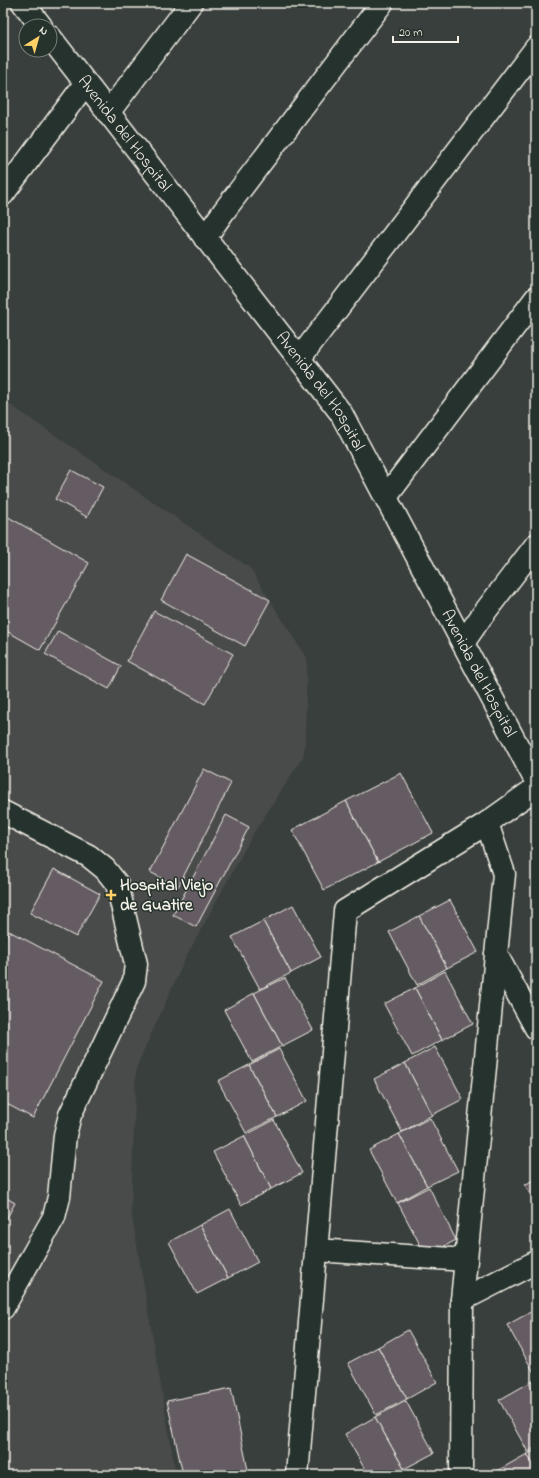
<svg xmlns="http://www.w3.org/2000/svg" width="539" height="1478" viewBox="0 0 539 1478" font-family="'Indie Flower',sans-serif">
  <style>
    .built { fill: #494b4b }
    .building { fill: #655c63; stroke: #f4f1e8 }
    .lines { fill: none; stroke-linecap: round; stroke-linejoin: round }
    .minor-casing { stroke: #f4f1e8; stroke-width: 25 }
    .minor { stroke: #26332d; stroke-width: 22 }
    .poi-dot { fill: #ffd166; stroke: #26332d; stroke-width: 1.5 }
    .labels { text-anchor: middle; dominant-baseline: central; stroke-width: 3; stroke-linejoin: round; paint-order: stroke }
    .street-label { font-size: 17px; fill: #f4f1e8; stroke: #26332d }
    .poi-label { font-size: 17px; font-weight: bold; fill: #f4f1e8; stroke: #26332d; text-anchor: start }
  </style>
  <rect width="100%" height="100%" fill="#393f3d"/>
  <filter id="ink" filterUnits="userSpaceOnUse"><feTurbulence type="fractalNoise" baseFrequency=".025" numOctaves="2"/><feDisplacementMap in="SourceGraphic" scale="8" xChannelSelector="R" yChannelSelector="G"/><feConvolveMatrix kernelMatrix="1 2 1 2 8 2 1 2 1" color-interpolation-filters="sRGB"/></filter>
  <g filter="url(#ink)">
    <!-- built -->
    <polygon class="built" points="3,400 250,568 307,659 305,743 303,757 253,834 186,957 136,1068 131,1210 176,1475 3,1475"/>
    <!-- building -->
    <g class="building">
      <polygon points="71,470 103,487 87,517 55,499"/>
      <polygon points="3,514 89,563 40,650 3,629"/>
      <polygon points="186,554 270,600 245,646 161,600"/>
      <polygon points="154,611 233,654 205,704 127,661"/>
      <polygon points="58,631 121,666 109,689 45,654"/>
      <polygon points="204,769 231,783 178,887 150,872"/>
      <polygon points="401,773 433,833 378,862 346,801"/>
      <polygon points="346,801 378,862 324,890 292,830"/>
      <polygon points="226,815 249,827 196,927 173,915"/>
      <polygon points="54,869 100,894 76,937 30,913"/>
      <polygon points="450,900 478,952 447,968 419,916"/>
      <polygon points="293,905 321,957 291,973 263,921"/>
      <polygon points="419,916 447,968 417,985 389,932"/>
      <polygon points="263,921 291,973 260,989 232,937"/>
      <polygon points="9,931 104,981 33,1118 3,1102 3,941"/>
      <polygon points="445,971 473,1024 442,1040 415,988"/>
      <polygon points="285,978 313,1030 282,1046 254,993"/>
      <polygon points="415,988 442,1040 412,1056 384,1004"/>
      <polygon points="254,993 282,1046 252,1062 224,1010"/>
      <polygon points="435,1047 463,1099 432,1115 405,1063"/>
      <polygon points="279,1049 307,1101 277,1117 249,1065"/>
      <polygon points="405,1063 432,1115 402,1132 374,1079"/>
      <polygon points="249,1065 277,1117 246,1133 218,1081"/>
      <polygon points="430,1118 458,1171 427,1186 399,1134"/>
      <polygon points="274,1120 302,1173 271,1189 244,1136"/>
      <polygon points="399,1134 427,1186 397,1203 369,1150"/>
      <polygon points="244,1136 271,1189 241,1205 213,1152"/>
      <polygon points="536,1178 536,1205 525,1185"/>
      <polygon points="429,1187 456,1240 426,1256 398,1203"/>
      <polygon points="3,1196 15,1203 3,1225"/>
      <polygon points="230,1209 258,1262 228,1278 200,1225"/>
      <polygon points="200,1225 228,1278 197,1294 169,1242"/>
      <polygon points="536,1309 536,1376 507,1325"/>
      <polygon points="408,1330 437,1382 407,1399 378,1347"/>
      <polygon points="378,1347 407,1399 376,1415 348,1363"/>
      <polygon points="536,1379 536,1396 529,1383"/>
      <polygon points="529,1383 536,1396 536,1447 528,1452 499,1400"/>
      <polygon points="231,1388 249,1475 183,1475 167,1401"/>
      <polygon points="406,1401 434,1453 404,1469 375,1417"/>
      <polygon points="375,1417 404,1469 393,1475 368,1475 345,1434"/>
      <polygon points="536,1450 536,1470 527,1454"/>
      <polygon points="527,1454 536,1470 536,1475 499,1475 497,1471"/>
    </g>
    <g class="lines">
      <defs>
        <g id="minor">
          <polyline points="23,3 41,26"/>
          <path id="s1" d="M50 37 341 413 536 781"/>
          <polyline points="108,113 191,3"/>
          <polyline points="3,194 85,84"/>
          <polyline points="205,238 224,211 382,3"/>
          <polyline points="299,359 536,48"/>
          <polyline points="386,497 536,298"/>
          <polyline points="463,643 481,617 536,545"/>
          <polyline points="3,812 89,856 105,869 117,884 136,964 134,981 70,1115 65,1135 59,1197 54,1217 3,1308"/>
          <polyline points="496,954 536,1028"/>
          <polyline points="316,1250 466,1260"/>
          <polyline points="462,1300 536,1262"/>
          <polyline points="297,1475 345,911 487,823 536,788"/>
          <polyline points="461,1475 462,1300 504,874 487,823"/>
        </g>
      </defs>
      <!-- minor casing -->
      <use href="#minor" class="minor-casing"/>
      <!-- minor -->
      <use href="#minor" class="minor"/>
    </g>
  </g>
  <!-- markers -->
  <path class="poi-dot" d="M109 889h4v4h4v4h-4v4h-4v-4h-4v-4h4z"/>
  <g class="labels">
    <!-- street labels -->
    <g class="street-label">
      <text stroke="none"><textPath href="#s1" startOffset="122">Avenida del Hospital</textPath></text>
      <text stroke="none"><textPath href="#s1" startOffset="446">Avenida del Hospital</textPath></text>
      <text stroke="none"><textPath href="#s1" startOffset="770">Avenida del Hospital</textPath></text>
    </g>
    <!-- poi labels -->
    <g class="poi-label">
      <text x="120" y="885">Hospital Viejo<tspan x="120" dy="20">de Guatire</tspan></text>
    </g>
  </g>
  <!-- margin -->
  <rect width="539" height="1478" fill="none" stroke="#26332d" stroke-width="16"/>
  <rect x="8" y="8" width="523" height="1462" fill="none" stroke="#f4f1e8" stroke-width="1.5" filter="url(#ink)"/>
  <!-- north arrow -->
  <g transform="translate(38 38) rotate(37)"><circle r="19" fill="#26332d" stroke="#787f78"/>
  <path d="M0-3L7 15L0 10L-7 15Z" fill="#ffd166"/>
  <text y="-6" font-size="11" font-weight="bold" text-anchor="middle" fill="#f4f1e8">N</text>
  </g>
  <!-- scale -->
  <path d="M393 36v6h65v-6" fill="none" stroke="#f4f1e8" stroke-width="2"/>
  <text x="399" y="36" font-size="12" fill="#f4f1e8" stroke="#26332d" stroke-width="3" paint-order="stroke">20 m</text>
</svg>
